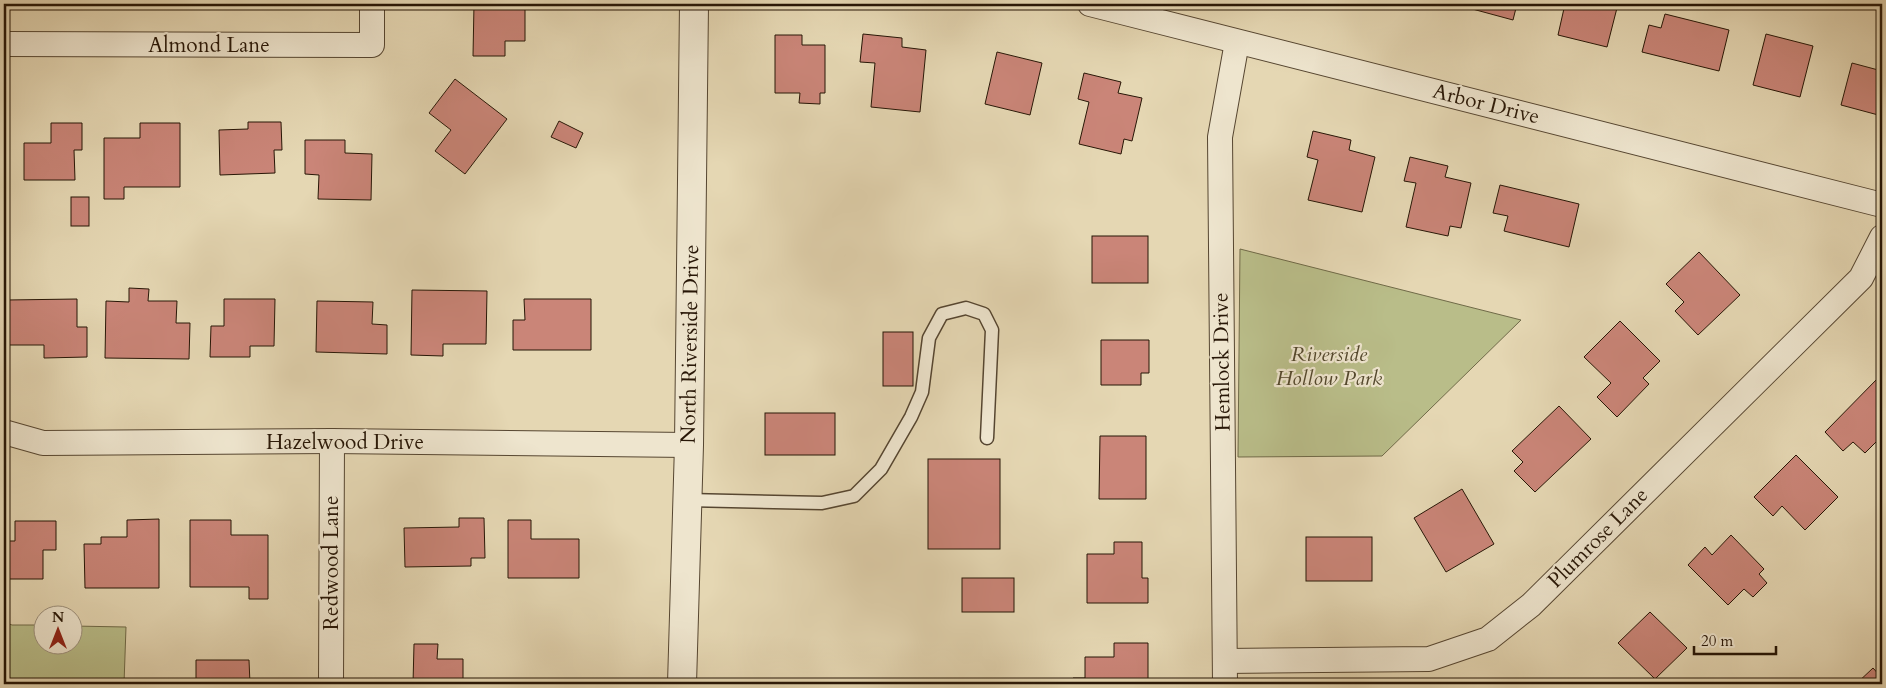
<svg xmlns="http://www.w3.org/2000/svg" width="1886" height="688" viewBox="0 0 1886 688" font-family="Cardo,serif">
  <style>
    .green { fill: #b9bd89; stroke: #706a48 }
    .building { fill: #ca8578; stroke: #271606 }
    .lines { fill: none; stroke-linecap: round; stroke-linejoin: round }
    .service-casing { stroke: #564631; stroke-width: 15 }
    .minor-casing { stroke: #564631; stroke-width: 26 }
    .tertiary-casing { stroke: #564631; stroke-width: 30 }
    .service { stroke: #eee5ce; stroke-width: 12 }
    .minor { stroke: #eee5ce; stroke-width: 24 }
    .tertiary { stroke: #eee5ce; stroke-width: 28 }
    .labels { text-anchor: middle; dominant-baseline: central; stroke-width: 4.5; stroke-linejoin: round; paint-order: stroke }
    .street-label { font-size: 21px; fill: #271606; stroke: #eee5ce }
    .park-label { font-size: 21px; font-style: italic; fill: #53482d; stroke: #eee5ce }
  </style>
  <rect width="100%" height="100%" fill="#e5d7b3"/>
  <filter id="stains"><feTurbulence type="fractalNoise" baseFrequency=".004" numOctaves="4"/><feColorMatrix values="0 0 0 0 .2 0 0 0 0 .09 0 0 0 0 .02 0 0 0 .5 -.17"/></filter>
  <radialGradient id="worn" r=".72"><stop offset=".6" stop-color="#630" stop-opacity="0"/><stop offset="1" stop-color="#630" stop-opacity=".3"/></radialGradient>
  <!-- green -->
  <g class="green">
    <polygon points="1240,249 1521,320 1382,456 1238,457"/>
    <polygon points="4,622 12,625 42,625 42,646 72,646 73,626 126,627 124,684 4,684"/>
  </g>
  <!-- building -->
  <g class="building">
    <polygon points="474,4 525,4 525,41 505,41 505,56 473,56"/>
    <polygon points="1466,4 1517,4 1513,20 1465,7"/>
    <polygon points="1565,4 1618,4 1607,47 1558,35"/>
    <polygon points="1665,14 1729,30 1719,71 1642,52 1649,25 1661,28"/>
    <polygon points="863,34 902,38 902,47 926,50 920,112 871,107 875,63 860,62"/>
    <polygon points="1766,34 1813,46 1800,97 1753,85"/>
    <polygon points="775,35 802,35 802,45 825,45 825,93 820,93 820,104 799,103 800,93 775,93"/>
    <polygon points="997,52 1042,63 1030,115 985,104"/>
    <polygon points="1852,63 1882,71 1882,116 1841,105"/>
    <polygon points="1084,73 1121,82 1118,93 1142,98 1132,141 1124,139 1121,154 1079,144 1089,102 1078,99"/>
    <polygon points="455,79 507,119 465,174 435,151 451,130 429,113"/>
    <polygon points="559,121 583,133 576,148 551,137"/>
    <polygon points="248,122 281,122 282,150 274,150 275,173 220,175 219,130 248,129"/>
    <polygon points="51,123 82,123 82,150 74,150 75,180 24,180 24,143 51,143"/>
    <polygon points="140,123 180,123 180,187 124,187 124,199 104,199 104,138 140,138"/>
    <polygon points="1313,131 1351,140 1349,150 1375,157 1362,212 1308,200 1318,160 1307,157"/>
    <polygon points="305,140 345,140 345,153 372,154 371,200 318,199 319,175 305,174"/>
    <polygon points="1410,157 1448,166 1445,177 1471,183 1461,228 1450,226 1448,236 1406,227 1416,183 1404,181"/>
    <polygon points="1500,185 1579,204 1569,247 1504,231 1508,216 1493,213"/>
    <rect x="71" y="197" width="18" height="29"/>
    <rect x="1092" y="236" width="56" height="47"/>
    <polygon points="1699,252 1740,295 1698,335 1675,311 1684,302 1666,284"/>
    <polygon points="129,288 149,289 148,301 177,301 176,323 190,323 189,359 105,358 106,301 129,302"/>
    <polygon points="412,290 487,291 486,344 443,344 443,356 411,355"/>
    <polygon points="77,299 77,327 87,327 87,357 44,358 44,345 8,345 7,300"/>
    <polygon points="224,299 275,299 274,346 250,346 250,357 210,357 211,326 224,326"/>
    <polygon points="524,299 591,299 591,350 513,350 513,320 525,320"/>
    <polygon points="317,301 373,302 372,324 387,325 387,354 316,352"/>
    <polygon points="1620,321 1660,361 1643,378 1649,384 1617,417 1597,397 1611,383 1584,357"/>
    <rect x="883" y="332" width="30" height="54"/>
    <polygon points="1101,340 1149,340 1149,373 1141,373 1141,385 1101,385"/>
    <polygon points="1879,377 1882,380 1882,436 1865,453 1853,442 1843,451 1825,432"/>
    <polygon points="1559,406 1591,439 1535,492 1514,471 1523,462 1512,451"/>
    <rect x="765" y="413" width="70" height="42"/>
    <polygon points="1100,436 1146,436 1146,499 1099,499"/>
    <polygon points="1796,455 1838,497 1805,530 1782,506 1773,516 1754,497"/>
    <rect x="928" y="459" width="72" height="90"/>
    <polygon points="1462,489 1494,544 1446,572 1414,518"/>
    <polygon points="459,518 484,518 485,558 471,558 471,566 405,567 404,528 459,527"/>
    <polygon points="159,519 159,588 85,588 84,544 101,544 101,537 127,537 127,520"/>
    <polygon points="190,520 231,520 231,535 268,535 268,599 249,599 249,587 190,587"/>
    <polygon points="508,520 531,520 531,539 579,539 579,578 508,578"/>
    <polygon points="15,521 56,521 56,550 43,550 43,579 4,579 4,541 15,541"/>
    <polygon points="1731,535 1764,569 1759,574 1767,583 1753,597 1744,589 1728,605 1688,565 1705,547 1712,555"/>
    <rect x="1306" y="537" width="66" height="44"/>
    <polygon points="1114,542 1142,542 1142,578 1148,578 1148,603 1087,603 1087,554 1114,554"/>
    <rect x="962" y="578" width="52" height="34"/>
    <polygon points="1650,612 1687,648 1655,679 1618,643"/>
    <polygon points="1114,643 1148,643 1148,680 1135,680 1135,684 1073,684 1073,678 1085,678 1085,657 1114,657"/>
    <polygon points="414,644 438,644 437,659 463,659 463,684 413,684"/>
    <polygon points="196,660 249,660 250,684 196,684"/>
    <polygon points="1873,668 1882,678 1882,684 1856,684"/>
  </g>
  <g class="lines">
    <defs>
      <polyline id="service" points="687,500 822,503 854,496 881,469 911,417 922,392 929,338 942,314 966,308 984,314 992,330 987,438"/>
      <g id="minor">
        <polyline points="1090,4 1882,205"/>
        <polyline points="4,44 372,45 372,4"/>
        <polyline points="4,432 43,443 332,441 689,445"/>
        <polyline points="1225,661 1429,659 1488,639 1531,605 1861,278 1882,237"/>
        <polyline points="331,684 332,441"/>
        <polyline points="1225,684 1220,137 1237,42"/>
      </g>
      <polyline id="tertiary" points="682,684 689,445 694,4"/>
    </defs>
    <!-- service casing -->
    <use href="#service" class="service-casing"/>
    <!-- minor casing -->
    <use href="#minor" class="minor-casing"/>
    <!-- tertiary casing -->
    <use href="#tertiary" class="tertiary-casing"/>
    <!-- service -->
    <use href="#service" class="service"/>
    <!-- minor -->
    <use href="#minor" class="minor"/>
    <!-- tertiary -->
    <use href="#tertiary" class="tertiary"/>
  </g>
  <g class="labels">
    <!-- street labels -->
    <g class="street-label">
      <text x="209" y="45">Almond Lane</text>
      <text transform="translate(1486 104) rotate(14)">Arbor Drive</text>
      <text transform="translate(690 344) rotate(-89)">North Riverside Drive</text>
      <text transform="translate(1222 362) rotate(-91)">Hemlock Drive</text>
      <text x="345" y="442">Hazelwood Drive</text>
      <text transform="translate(1598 538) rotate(-45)">Plumrose Lane</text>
      <text transform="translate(331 563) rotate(-90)">Redwood Lane</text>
    </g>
    <!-- park labels -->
    <g class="park-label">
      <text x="1329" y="354">Riverside<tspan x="1329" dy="24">Hollow Park</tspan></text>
    </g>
  </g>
  <!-- margin -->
  <rect width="1886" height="688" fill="none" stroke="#e5d7b3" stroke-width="20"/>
  <rect x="5" y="5" width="1876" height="678" fill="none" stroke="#271606" stroke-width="2.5"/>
  <rect x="10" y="10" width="1866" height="668" fill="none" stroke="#271606"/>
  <!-- north arrow -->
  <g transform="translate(58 630)"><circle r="24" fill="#eee5ce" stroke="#9e927e"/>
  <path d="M0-4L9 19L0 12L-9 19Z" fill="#8f2418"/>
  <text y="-8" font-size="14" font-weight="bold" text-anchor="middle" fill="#271606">N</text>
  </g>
  <!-- scale -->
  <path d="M1694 646v8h82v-8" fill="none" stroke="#271606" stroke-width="2.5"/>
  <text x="1701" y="646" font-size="15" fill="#271606" stroke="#eee5ce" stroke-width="4" paint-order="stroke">20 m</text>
  <rect width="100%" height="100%" filter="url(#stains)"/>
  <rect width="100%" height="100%" fill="url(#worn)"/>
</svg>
